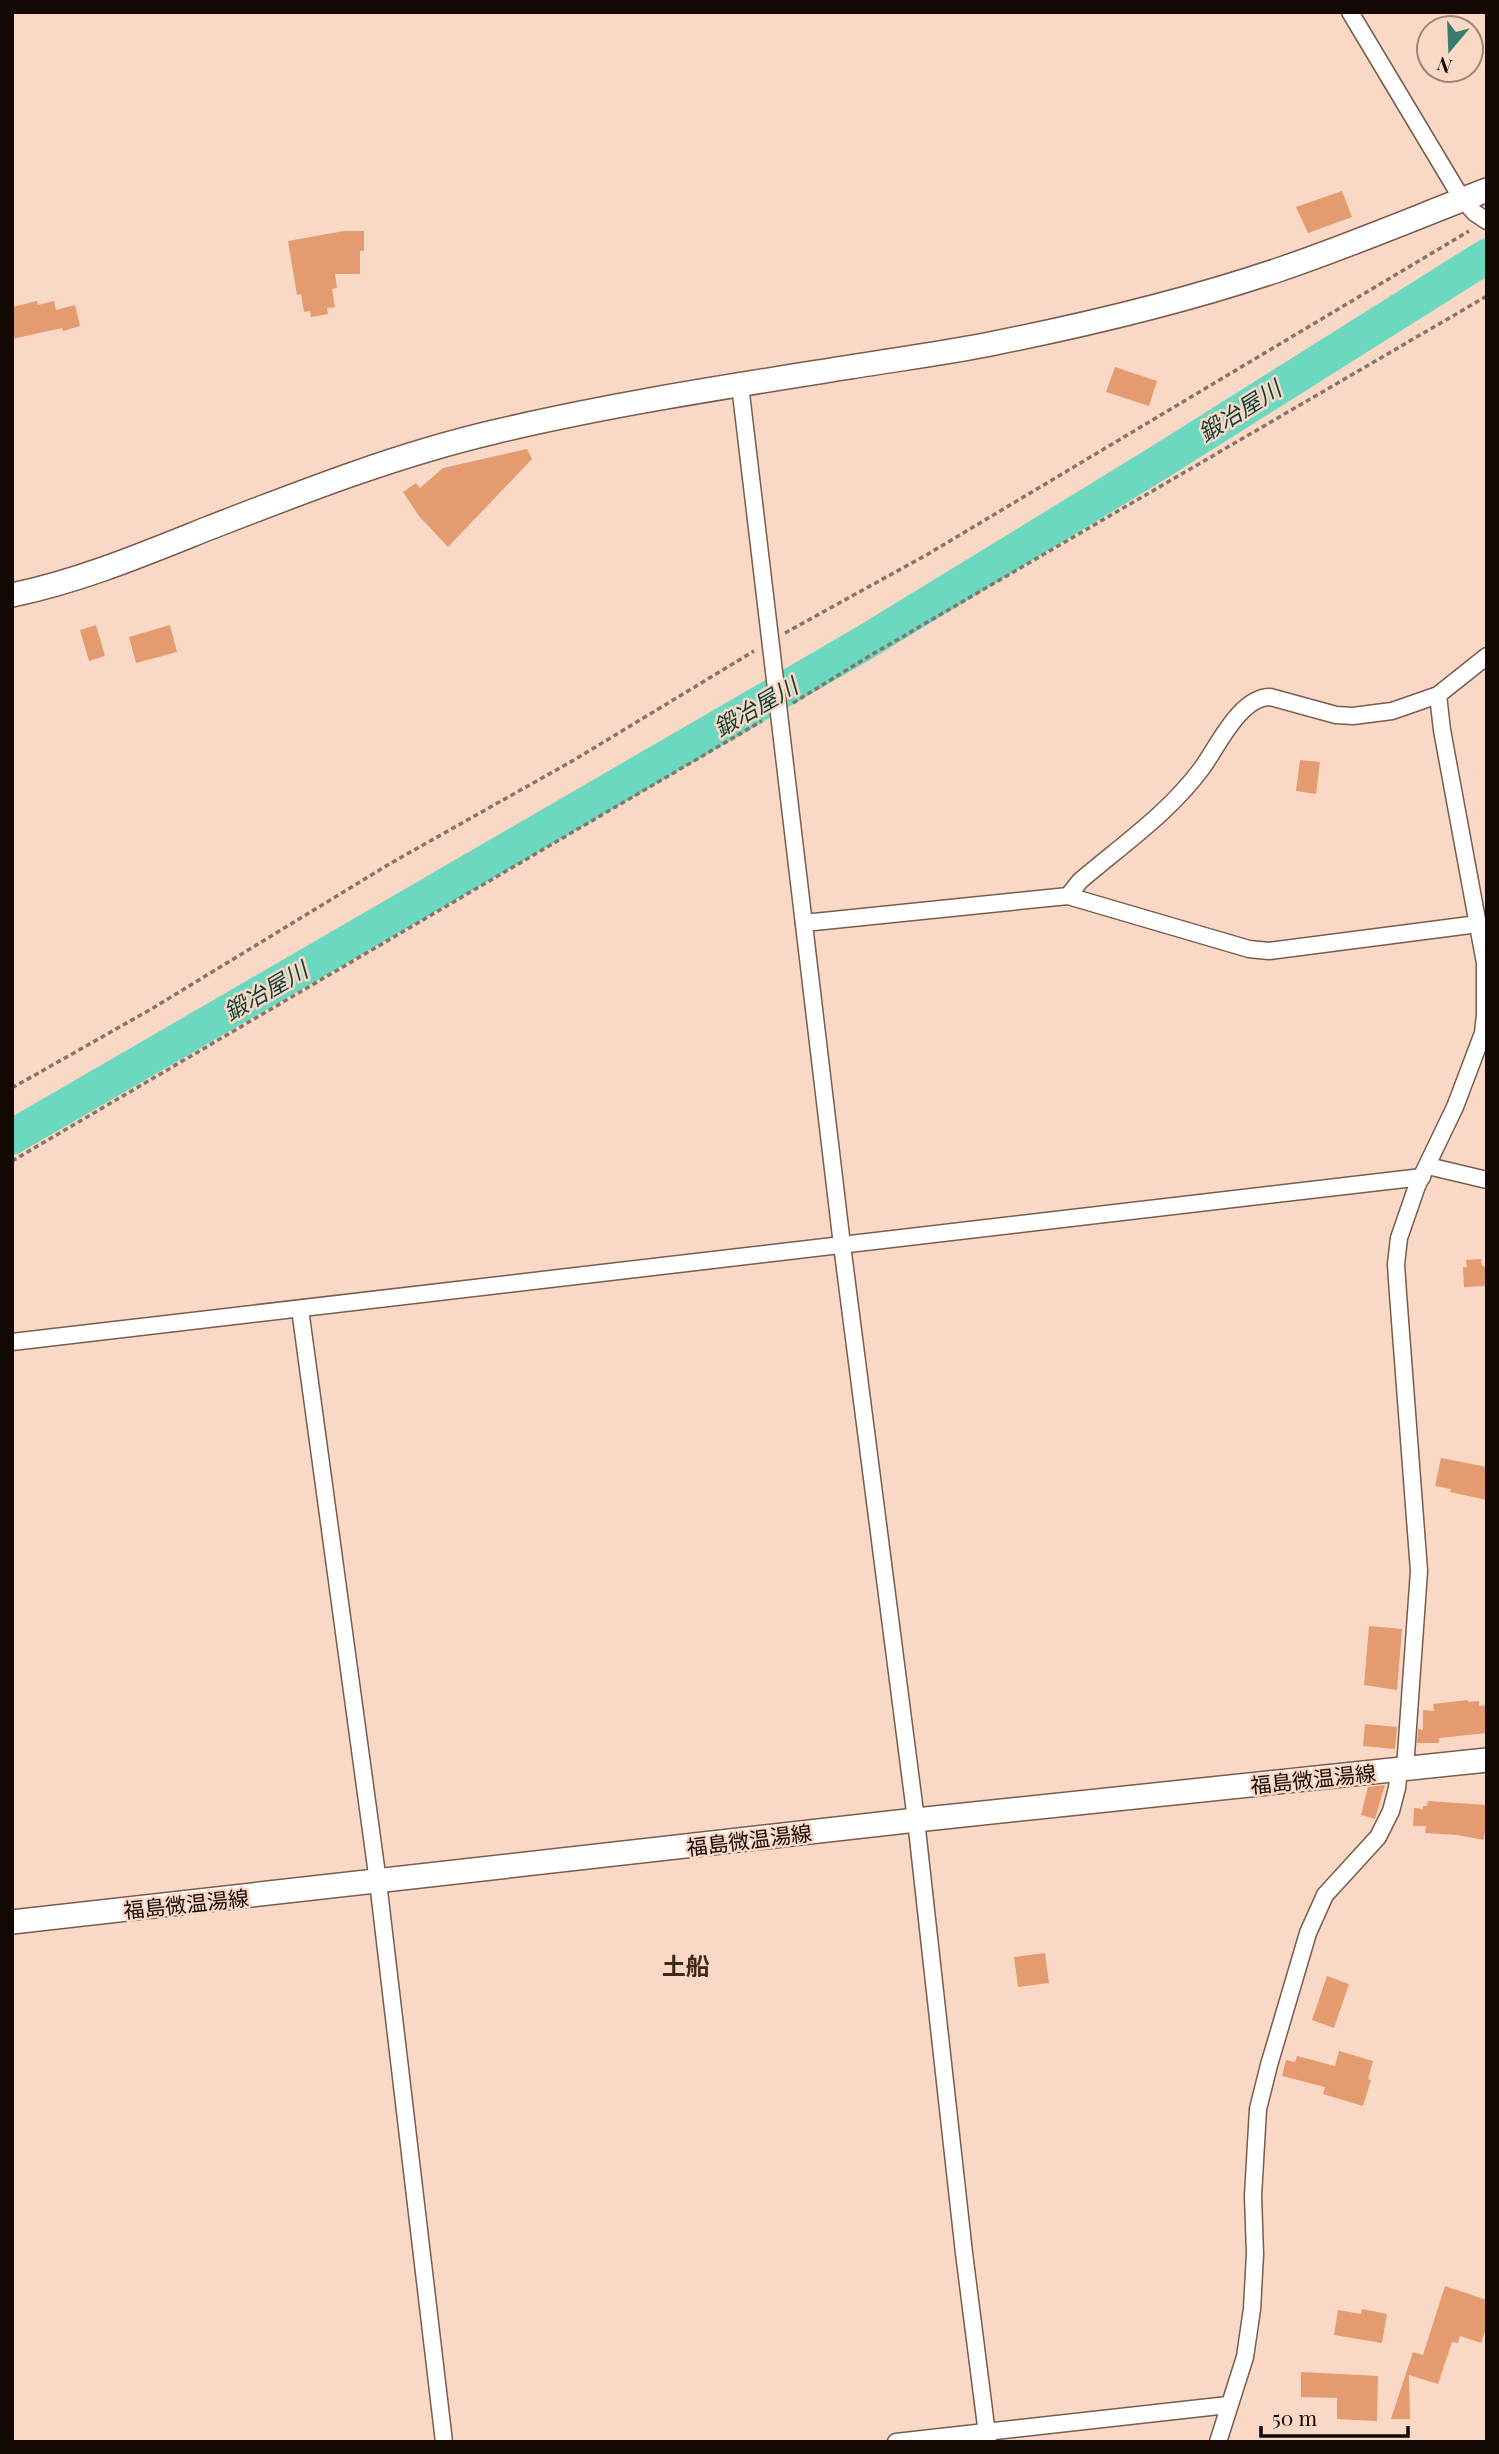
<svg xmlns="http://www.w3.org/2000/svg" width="1499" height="2454" viewBox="0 0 1499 2454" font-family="'Playfair Display','Noto Sans JP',serif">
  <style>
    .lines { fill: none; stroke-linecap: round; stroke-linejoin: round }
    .river { stroke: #6cd8c0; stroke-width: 35 }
    .building { fill: #e59b70 }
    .street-casing { stroke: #785c4c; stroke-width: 19 }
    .secondary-casing { stroke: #785c4c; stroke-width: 26 }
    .path { stroke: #897468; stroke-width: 3.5; stroke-dasharray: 5 3.5; stroke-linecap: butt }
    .street { stroke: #fff; stroke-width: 16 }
    .secondary { stroke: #fff; stroke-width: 23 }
    .labels { text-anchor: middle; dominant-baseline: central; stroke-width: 5; stroke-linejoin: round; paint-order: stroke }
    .street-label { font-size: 21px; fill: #130904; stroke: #f9d8c6 }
    .water-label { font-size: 23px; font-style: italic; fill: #0b3e34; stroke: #f9d8c6 }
    .quarter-label { font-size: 24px; font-weight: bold; fill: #40281a; stroke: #f9d8c6 }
  </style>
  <rect width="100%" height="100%" fill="#f9d8c6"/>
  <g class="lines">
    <!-- river -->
    <polyline class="river" points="12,1137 864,643 1158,463 1487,256"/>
  </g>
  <!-- building -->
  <g class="building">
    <polygon points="1342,191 1352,217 1308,233 1296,207"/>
    <polygon points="344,231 364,231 364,251 360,251 360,274 335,274 337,288 332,289 335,307 327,308 328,314 311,317 310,311 304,312 301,294 297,295 288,241"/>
    <polygon points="37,301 38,305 54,301 56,310 75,305 80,326 63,331 62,328 12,339 12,307"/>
    <polygon points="1115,367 1157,381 1149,406 1106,392"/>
    <polygon points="527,449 532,459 448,547 419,516 403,492 416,483 420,488 443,468"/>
    <polygon points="96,625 105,656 89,661 80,630"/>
    <polygon points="170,625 177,652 136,663 129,637"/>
    <polygon points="1300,760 1320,762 1316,794 1296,791"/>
    <polygon points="1481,1259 1482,1266 1486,1266 1487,1286 1464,1287 1463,1267 1467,1267 1466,1260"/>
    <polygon points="1441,1458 1487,1467 1487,1500 1450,1492 1451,1489 1435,1486"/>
    <polygon points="1369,1626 1402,1629 1397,1690 1364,1685"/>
    <polygon points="1468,1700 1468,1702 1479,1701 1479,1706 1487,1705 1487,1733 1439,1738 1439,1743 1417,1743 1418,1729 1423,1730 1423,1710 1434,1711 1433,1704"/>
    <polygon points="1365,1724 1397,1727 1395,1749 1363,1746"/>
    <polygon points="1385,1785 1375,1819 1361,1815 1368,1787"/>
    <polygon points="1428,1801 1487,1805 1484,1840 1457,1835 1425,1833 1426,1826 1413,1826 1414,1808 1423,1809 1423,1806 1427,1806"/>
    <polygon points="1045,1953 1049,1983 1018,1987 1014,1957"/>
    <polygon points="1327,1976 1349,1984 1334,2028 1312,2020"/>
    <polygon points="1339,2051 1373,2061 1368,2079 1371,2080 1363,2106 1323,2094 1325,2087 1282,2076 1286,2060 1295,2062 1297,2056 1335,2066"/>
    <polygon points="1445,2286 1487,2300 1487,2326 1481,2343 1460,2336 1458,2343 1452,2342 1438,2384 1409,2375 1410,2419 1391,2419 1413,2352 1423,2355"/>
    <polygon points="1362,2309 1387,2314 1382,2343 1334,2335 1338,2310 1361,2314"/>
    <polygon points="1301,2372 1378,2376 1377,2421 1337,2419 1337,2398 1301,2397"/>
  </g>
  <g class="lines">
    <defs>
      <g id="street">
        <polyline points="1350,12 1462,199 1475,213 1487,221"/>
        <polyline points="740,385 842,1245 916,1820 964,2253 988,2442"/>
        <path d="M1068 896 1080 881C1122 845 1169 813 1202 768 1218 746 1240 697 1270 697L1336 715 1353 716 1392 711 1438 695 1487 656"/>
        <polyline points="804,923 1068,896 1249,949 1269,951 1478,924"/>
        <polyline points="1428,1166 1487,1180"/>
        <polyline points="300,1309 378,1882 444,2442"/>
        <polyline points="12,1342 1422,1177"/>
        <polyline points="1405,1769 1419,1571 1398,1294 1396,1264 1399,1238 1417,1186 1455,1107 1483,1033 1485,1015 1485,963 1442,730 1438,695"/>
        <polyline points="896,2442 1228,2405"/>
        <polyline points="1218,2442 1245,2357 1252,2309 1255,2254 1253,2196 1258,2109 1269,2065 1308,1933 1325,1895 1378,1837 1391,1811 1397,1788 1399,1770"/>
      </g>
      <g id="secondary">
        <path d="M12 595C80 581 144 554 209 528 302 492 396 455 494 432 611 404 731 386 850 367 898 359 947 353 995 343 1090 324 1186 301 1278 270 1349 246 1417 217 1487 190"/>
        <polyline points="12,1922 916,1820 1487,1760"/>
      </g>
    </defs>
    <!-- street casing -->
    <use href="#street" class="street-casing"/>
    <!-- secondary casing -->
    <use href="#secondary" class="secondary-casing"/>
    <!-- path -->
    <g class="path">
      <polyline points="785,633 928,554 1469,231"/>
      <polyline points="793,703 871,655 1487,296"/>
      <polyline points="12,1088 153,1008 391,863 574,760 754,651"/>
      <polyline points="12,1161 762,721"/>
    </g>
    <!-- street -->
    <use href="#street" class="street"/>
    <!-- secondary -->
    <use href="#secondary" class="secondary"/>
  </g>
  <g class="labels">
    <!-- street labels -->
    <g class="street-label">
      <text transform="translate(1313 1778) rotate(-6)">福島微温湯線</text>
      <text transform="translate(749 1839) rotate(-7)">福島微温湯線</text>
      <text transform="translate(186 1903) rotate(-6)">福島微温湯線</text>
    </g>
    <!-- water labels -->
    <g class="water-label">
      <text transform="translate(1239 410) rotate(-32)">鍛冶屋川</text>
      <text transform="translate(755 706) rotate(-30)">鍛冶屋川</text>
      <text transform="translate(265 990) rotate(-30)">鍛冶屋川</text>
    </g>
    <!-- quarter labels -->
    <g class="quarter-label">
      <text x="686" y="1965">土船</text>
    </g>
  </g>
  <!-- border -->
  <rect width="1499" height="2454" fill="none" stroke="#130904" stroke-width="28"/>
  <!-- north arrow -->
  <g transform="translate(1450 49) rotate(199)"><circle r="33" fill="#f9d8c6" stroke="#9d8578" stroke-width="2"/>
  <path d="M0-5L12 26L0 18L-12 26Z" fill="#397b6c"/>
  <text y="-10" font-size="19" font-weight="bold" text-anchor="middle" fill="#130904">N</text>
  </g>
  <!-- scale -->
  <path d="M1261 2426v10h147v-10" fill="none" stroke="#130904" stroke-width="3.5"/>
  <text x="1272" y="2426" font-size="21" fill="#130904" stroke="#f9d8c6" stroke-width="5" paint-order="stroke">50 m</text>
</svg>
